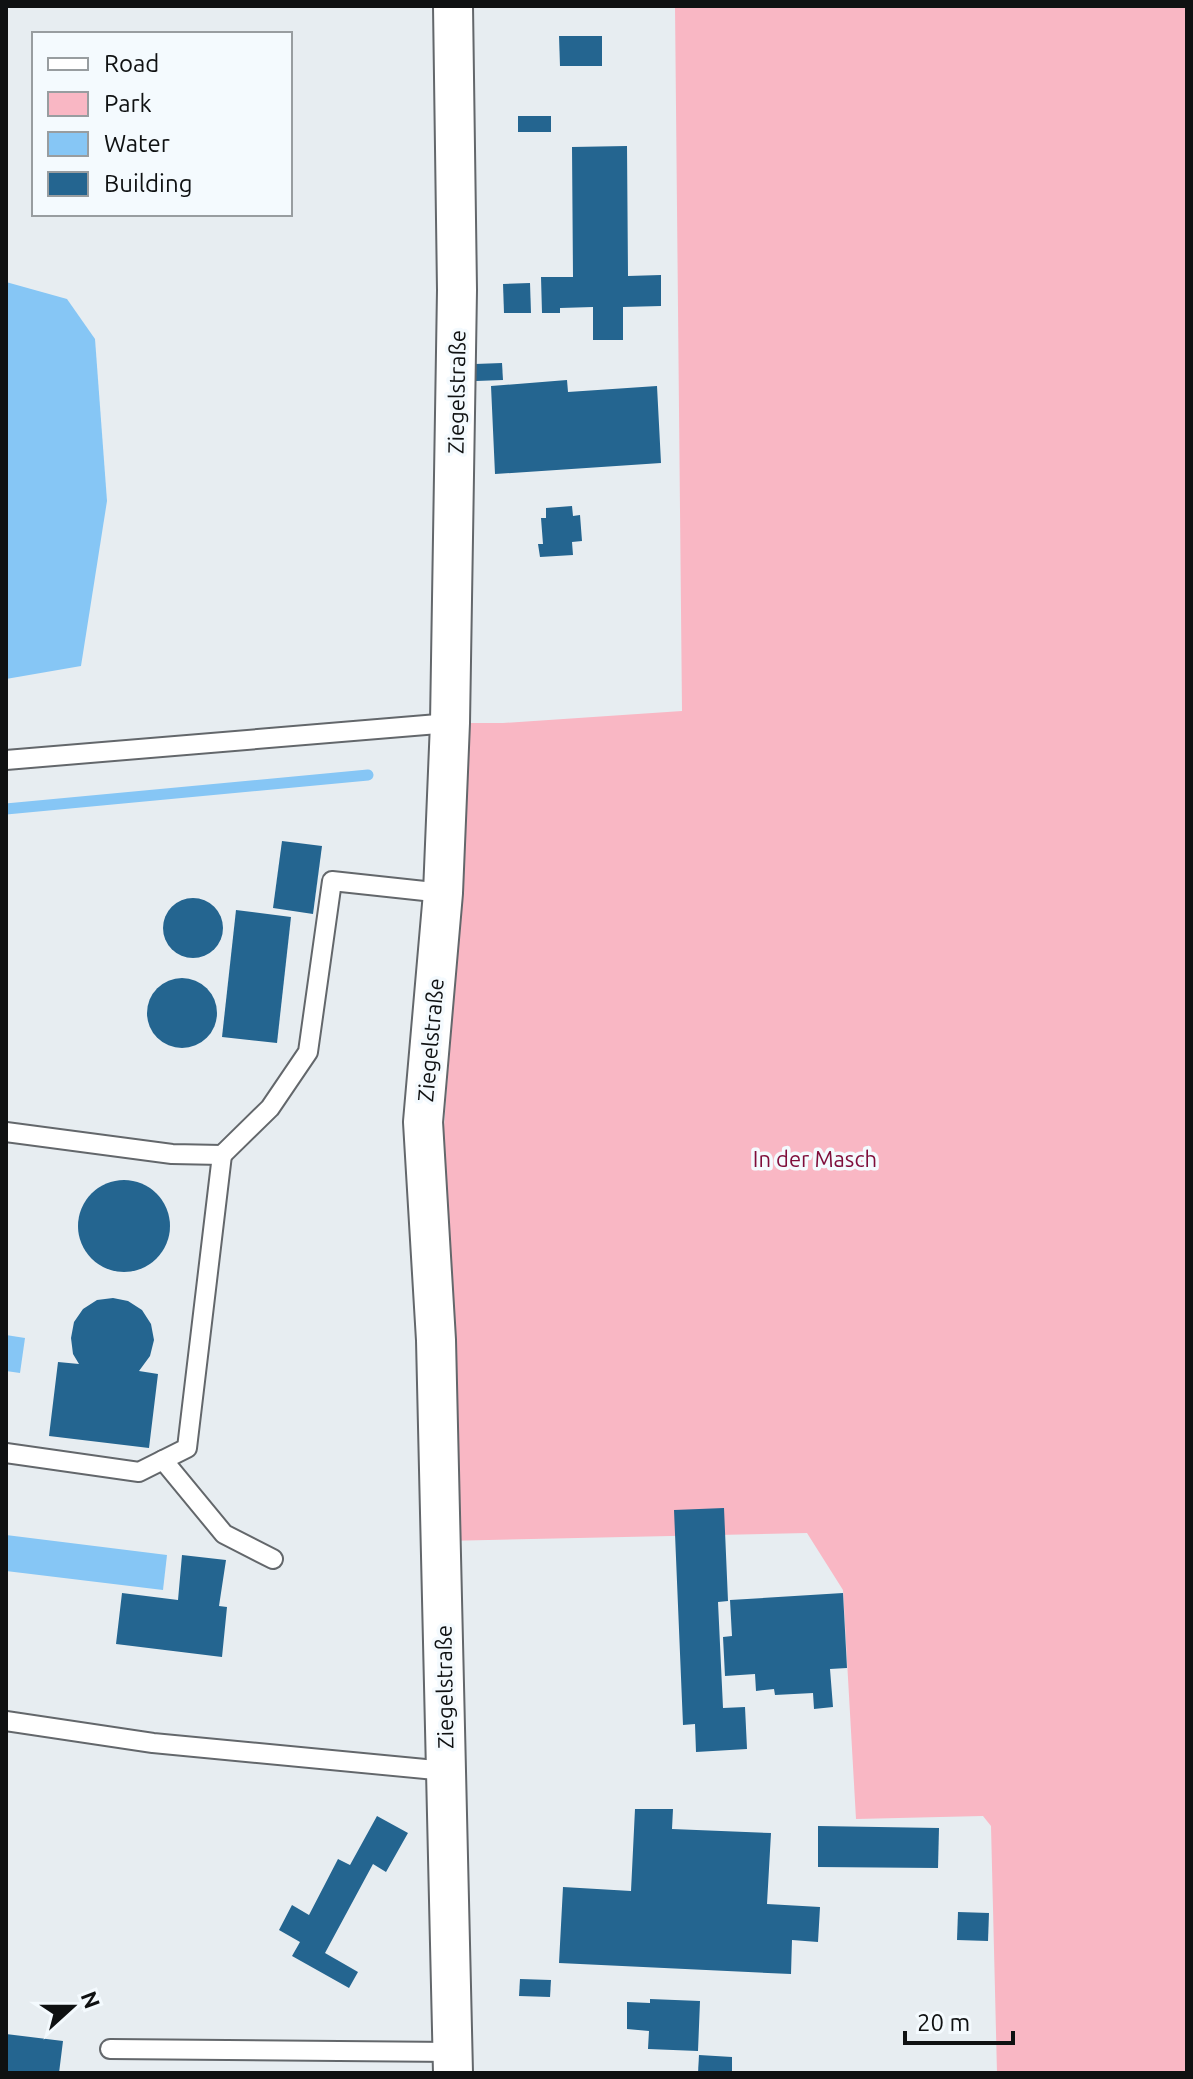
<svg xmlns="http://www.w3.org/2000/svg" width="1193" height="2079" viewBox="0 0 1193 2079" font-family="Ubuntu,sans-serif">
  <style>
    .green { fill: #f9b7c4 }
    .water { fill: #86c6f5 }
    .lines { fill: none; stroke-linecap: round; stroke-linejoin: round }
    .stream { stroke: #86c6f5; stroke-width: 11 }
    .building { fill: #246590 }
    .lane-casing { stroke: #63676b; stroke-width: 22 }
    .street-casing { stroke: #63676b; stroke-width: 42 }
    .lane { stroke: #fff; stroke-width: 18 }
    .street { stroke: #fff; stroke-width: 38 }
    .labels { text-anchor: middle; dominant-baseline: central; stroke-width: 7; stroke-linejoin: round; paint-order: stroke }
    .street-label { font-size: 22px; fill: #0f1112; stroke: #f4fafe }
    .park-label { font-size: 22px; fill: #7f0d3a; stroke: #f4fafe }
  </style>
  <rect width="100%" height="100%" fill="#e7edf1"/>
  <!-- green -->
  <polygon class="green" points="675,6 1187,6 1187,2073 997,2073 991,1826 983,1816 856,1819 843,1590 807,1533 444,1541 438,1208 457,951 467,723 503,723 682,711"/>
  <!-- water -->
  <g class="water">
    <polygon points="6,282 67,299 95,339 107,501 81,666 6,679"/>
    <polygon points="6,1335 25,1338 20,1373 6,1371"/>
    <polygon points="6,1535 167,1555 163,1590 6,1571"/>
  </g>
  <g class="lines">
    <!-- stream -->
    <polyline class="stream" points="6,809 368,775"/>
  </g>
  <!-- building -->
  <g class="building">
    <polygon points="559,36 602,36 602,66 560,66"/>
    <rect x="518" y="116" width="33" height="16"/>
    <polygon points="627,146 628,276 661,275 661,306 623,307 623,340 593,340 593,307 560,308 560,313 542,313 541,277 573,277 572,147"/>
    <polygon points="530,283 531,313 504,313 503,284"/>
    <polygon points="502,363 503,380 476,381 475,364"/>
    <polygon points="567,380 568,392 657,386 661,463 495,474 491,386"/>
    <polygon points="572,506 573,516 580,515 582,541 572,542 573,555 540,557 538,544 543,544 541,518 546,518 546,508"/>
    <polygon points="282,841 322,846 313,914 273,908"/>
    <circle cx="193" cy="928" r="30"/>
    <polygon points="236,910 291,917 277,1043 222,1037"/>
    <circle cx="182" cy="1013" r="35"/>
    <circle cx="124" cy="1226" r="46"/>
    <polygon points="113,1298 128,1301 142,1310 151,1324 154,1340 150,1356 139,1371 158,1374 149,1448 49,1436 58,1362 79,1364 73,1354 71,1338 74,1322 83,1309 97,1300"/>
    <polygon points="724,1508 728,1601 718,1602 723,1708 745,1707 747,1749 696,1752 695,1724 683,1725 674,1510"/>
    <polygon points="182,1555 226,1560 219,1606 227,1607 222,1657 116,1644 122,1593 178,1600"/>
    <polygon points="843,1593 847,1668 830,1669 833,1707 814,1709 813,1693 775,1695 774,1689 756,1691 755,1674 725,1676 723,1637 732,1636 730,1600"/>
    <polygon points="635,1809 673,1809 672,1829 771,1833 767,1904 820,1907 818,1942 792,1940 791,1974 559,1963 563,1887 631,1891"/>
    <polygon points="377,1816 408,1833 386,1872 373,1864 325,1953 358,1972 349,1988 292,1956 300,1942 279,1930 292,1905 309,1915 338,1859 350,1865"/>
    <polygon points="818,1826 939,1828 938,1868 818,1867"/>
    <polygon points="958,1912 989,1913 988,1941 957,1940"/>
    <polygon points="520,1979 551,1980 550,1997 519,1996"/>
    <polygon points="650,1999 700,2001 698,2051 648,2049 649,2031 627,2029 627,2002 650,2003"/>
    <polygon points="6,2034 63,2041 59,2073 6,2073"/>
    <polygon points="699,2055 732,2057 732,2073 698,2073"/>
  </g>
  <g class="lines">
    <defs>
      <g id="lane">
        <polyline points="6,760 450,723"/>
        <polyline points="6,1132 172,1154 222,1155 270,1108 308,1052 332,881 443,893"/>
        <polyline points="6,1453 139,1472 187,1448 222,1155"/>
        <polyline points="163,1460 224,1534 273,1559"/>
        <polyline points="6,1721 153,1743 446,1771"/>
        <polyline points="110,2049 453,2052"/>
      </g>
      <polyline id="street" points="453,6 457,290 450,723 443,893 423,1122 436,1340 453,2073"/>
    </defs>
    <!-- lane casing -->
    <use href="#lane" class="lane-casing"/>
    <!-- street casing -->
    <use href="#street" class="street-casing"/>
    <!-- lane -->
    <use href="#lane" class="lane"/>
    <!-- street -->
    <use href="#street" class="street"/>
  </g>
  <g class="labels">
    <!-- street labels -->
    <g class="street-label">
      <text transform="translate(456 392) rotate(-89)">Ziegelstraße</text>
      <text transform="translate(430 1040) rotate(-85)">Ziegelstraße</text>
      <text transform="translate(444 1687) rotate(-91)">Ziegelstraße</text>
    </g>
    <!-- park labels -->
    <g class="park-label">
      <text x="815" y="1158">In der Masch</text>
    </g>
  </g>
  <!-- border -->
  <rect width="1193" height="2079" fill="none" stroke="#0f1112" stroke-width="16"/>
  <!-- legend -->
  <rect x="32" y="32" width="260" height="184" fill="#f4fafe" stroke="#989da0" stroke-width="2"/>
  <rect x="48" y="58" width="40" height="12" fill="#ffffff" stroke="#989da0" stroke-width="2"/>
  <text x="104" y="72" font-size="24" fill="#0f1112">Road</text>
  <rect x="48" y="92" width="40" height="24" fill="#f9b7c4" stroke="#989da0" stroke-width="2"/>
  <text x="104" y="112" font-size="24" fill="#0f1112">Park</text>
  <rect x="48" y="132" width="40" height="24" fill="#86c6f5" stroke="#989da0" stroke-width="2"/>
  <text x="104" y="152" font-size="24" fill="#0f1112">Water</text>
  <rect x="48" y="172" width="40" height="24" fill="#246590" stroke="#989da0" stroke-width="2"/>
  <text x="104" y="192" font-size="24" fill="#0f1112">Building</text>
  <!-- north arrow -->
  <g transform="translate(72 2007) rotate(69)" stroke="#f4fafe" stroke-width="6" paint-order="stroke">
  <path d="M0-6L14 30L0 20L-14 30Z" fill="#0f1112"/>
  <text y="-12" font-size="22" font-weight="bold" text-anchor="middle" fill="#0f1112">N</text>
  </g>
  <!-- scale -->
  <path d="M905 2031v12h108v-12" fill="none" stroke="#0f1112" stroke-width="4"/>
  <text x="917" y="2031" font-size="24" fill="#0f1112" stroke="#f4fafe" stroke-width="6" paint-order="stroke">20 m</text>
</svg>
